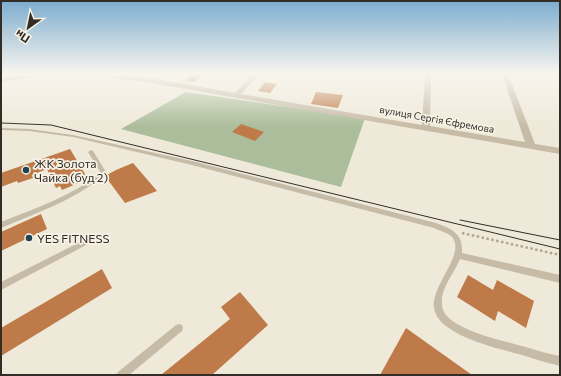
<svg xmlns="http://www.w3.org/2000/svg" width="561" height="376" viewBox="0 0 561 376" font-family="Commissioner,sans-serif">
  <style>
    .green { fill: #abbd9a }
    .building { fill: #be7b49 }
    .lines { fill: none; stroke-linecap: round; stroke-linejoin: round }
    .path { stroke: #b2a591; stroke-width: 2.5; stroke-dasharray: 2.5 2.5; stroke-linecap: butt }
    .lane { fill: #c6bba6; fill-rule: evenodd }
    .street { fill: #c6bba6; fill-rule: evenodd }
    .tram { stroke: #332d27; stroke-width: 1 }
    .poi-dot { fill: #1f4551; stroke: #f7f2e5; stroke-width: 1.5 }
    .labels { text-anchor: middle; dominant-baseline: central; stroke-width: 3.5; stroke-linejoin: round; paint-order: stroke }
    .far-street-label { font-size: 10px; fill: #332d27; stroke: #f7f2e5 }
    .poi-label { font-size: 12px; fill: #332d27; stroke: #f7f2e5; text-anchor: start }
  </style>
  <rect width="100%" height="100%" fill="#efe9d9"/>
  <!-- green -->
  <polygon class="green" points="186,92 365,118 341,187 121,129"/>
  <!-- building -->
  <g class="building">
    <polygon points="192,74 204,74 195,82 185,81"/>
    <polygon points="265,82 277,84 270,93 258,91"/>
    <polygon points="316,92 343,95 338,108 311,104"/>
    <polygon points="241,124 264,132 255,141 232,132"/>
    <polygon points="70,149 88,179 62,190 60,186 56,188 47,169 32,175 33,178 18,183 17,181 1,187 1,173"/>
    <polygon points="133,163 157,191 125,203 105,176 116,170"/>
    <polygon points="41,214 47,229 1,251 1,232"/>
    <polygon points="102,269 112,288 1,356 1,328"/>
    <polygon points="468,275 493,290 497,280 534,301 526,328 498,311 495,321 457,297"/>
    <polygon points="240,292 268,325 212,375 161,375 230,319 221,307"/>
    <polygon points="406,328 472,375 380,375"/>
  </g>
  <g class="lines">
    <!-- path -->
    <polyline class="path" points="462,233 560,255"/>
    <!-- lane -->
    <g class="lane">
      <polygon points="146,74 151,74 138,80 135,79"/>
      <path d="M1 128 29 129 73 135 192 161 436 223C452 229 463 233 462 253L560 275V283L460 259C455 272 440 289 442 304 442 310 445 315 450 319 467 333 500 340 522 346 534 349 547 354 560 356V366C547 363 535 359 522 355 497 348 467 342 446 326 441 323 437 317 435 312 426 289 469 253 451 236 446 232 440 231 434 228L192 165 73 137 29 131 1 130Z"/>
      <path d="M91 150 93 151 106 172 107 173 106 174C83 193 57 205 30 216 20 220 11 224 1 228V222C36 208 71 196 101 173L88 152Z"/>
      <polygon points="88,238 90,239 92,241 90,243 1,290 1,282"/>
      <polygon points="179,324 182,325 183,328 182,331 129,375 116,375 118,372 176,325"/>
    </g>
    <!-- street -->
    <g class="street">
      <polygon points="28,74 44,74 41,76 1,82 1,78"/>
      <path d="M93 74C140 74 188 85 235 93L253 74H260L241 94 422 125 425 74H431L430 126 525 142 502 74H508L535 144 560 148V154L151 83 96 76Z"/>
    </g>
    <!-- tram -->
    <g class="tram">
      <polyline points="1,123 51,125 560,249"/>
      <polyline points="460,220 560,240"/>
    </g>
  </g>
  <!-- sky -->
  <linearGradient id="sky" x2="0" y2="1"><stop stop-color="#7caccf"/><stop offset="0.58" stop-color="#f8f5ee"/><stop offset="1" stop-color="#f8f5ee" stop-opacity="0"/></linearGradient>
  <rect width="561" height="127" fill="url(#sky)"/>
  <!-- markers -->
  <g class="poi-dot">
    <circle cx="26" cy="170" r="4"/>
    <circle cx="29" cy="238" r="4"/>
  </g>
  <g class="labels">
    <!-- far-street labels -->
    <g class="far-street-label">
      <text transform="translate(437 119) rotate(10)">вулиця Сергія Єфремова</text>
    </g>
    <!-- poi labels -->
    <g class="poi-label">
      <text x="34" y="163">ЖК Золота<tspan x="34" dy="14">Чайка (буд 2)</tspan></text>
      <text x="37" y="238">YES FITNESS</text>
    </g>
  </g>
  <!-- border -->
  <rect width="561" height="376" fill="none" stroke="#332d27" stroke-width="4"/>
  <!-- north arrow -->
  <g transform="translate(28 28) rotate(213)" stroke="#f7f2e5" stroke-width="3" paint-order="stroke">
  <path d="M0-3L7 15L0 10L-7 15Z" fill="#332d27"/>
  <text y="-6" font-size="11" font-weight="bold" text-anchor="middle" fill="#332d27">Пн</text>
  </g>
</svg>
